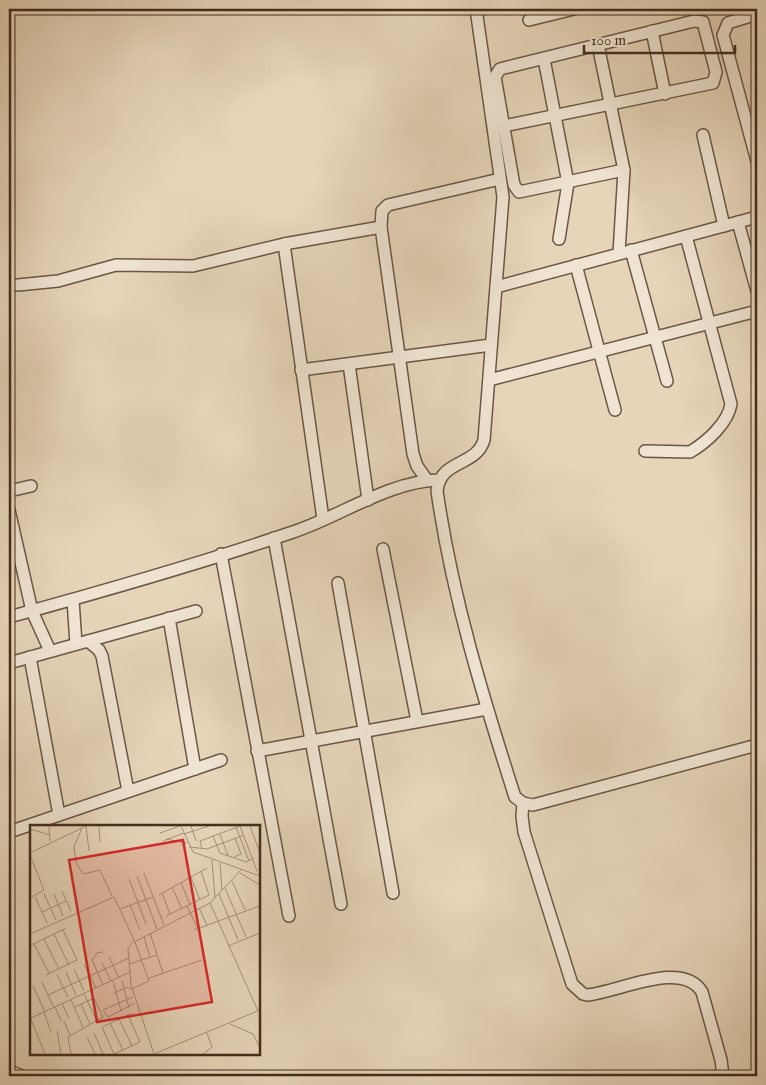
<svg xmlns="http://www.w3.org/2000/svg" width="766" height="1085" viewBox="0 0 766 1085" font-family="'IM FELL English',serif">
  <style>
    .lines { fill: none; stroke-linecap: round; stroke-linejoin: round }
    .street-casing { stroke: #6c5746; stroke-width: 14 }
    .street { stroke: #efe4d2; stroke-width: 11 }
    .inset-road { fill: none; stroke: #a5927b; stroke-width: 1 }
    .view { fill: #d62828; fill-opacity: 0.15; stroke: #d62828; stroke-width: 2.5 }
    .inset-edge { fill: none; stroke: #432d1f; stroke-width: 2.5 }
  </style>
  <rect width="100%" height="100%" fill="#e6d5b9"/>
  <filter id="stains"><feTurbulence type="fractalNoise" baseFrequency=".004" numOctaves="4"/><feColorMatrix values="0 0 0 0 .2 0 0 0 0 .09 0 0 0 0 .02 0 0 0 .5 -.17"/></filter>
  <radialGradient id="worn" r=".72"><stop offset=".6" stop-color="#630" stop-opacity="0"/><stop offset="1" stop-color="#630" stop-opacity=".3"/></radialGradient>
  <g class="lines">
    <defs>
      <g id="street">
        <path d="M476 9 503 197 484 440C476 467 440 459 437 491 452 596 483 697 515 797L523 803 533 805 757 745"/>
        <polyline points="757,14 728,23 723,35 757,161"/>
        <polyline points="529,20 574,9"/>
        <polyline points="652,31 665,94"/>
        <polyline points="598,45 624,170 619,253"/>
        <polyline points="544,59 568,183 559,239"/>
        <polyline points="504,126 713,83 716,72 703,22 694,21 500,69 495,77 514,185 519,192 624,170"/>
        <polyline points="703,135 724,226"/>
        <polyline points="738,222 757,291"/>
        <polyline points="284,244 323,519"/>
        <polyline points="631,250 667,381"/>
        <polyline points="576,265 615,410"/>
        <polyline points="18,285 58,281 116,265 193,266 284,244 381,227"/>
        <polyline points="496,287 757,217"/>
        <polyline points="349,364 368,500"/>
        <polyline points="301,370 491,345"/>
        <polyline points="489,380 757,311"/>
        <path d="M645 451 690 452C707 442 728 423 731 404L686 236"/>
        <polyline points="427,480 417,466 413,454 381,227 382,211 388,205 500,179"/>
        <polyline points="9,491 31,486"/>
        <polyline points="9,510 32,611 50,651"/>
        <polyline points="274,538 341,904"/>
        <polyline points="383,549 417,721"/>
        <polyline points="221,554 289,916"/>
        <polyline points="338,583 393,893"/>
        <polyline points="73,600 76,644"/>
        <path d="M9 617C104 591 199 564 293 532 339 517 389 481 439 480"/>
        <polyline points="169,618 195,769"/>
        <polyline points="88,641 99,650 102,656 128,791"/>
        <polyline points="30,657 59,815"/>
        <polyline points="9,663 196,611"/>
        <polyline points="257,751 487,709"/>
        <path d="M523 803 522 816 524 832 572 984 583 994 587 995C619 992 682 959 702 992L721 1060 723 1076"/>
        <polyline points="9,832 221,760"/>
        <polyline points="9,1071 22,1076"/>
      </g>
    </defs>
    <!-- street casing -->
    <use href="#street" class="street-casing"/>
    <!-- street -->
    <use href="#street" class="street"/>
  </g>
  <!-- overview -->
  <g transform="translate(30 825)">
    <rect width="230" height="230" fill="#e6d5b9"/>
    <path class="inset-road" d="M19 1 20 16M56 1 59 26M69 1 70 17M151 1 163 27 230 51M161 1 166 16M220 1 230 28M206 2 219 36M52 3 44 22 46 38 53 49 70 45 82 71M0 4 20 10M130 8 150 1M154 9 179 1M190 9 198 31M183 11 190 28 216 37 224 33M136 14 157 18M133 16 154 8M159 22 177 24 214 10M172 24 170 16 210 1 227 46M0 28 56 1M0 30 14 65 0 73M204 32 211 29 205 13M182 35 185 73M190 38 192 65M114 48 134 100M210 48 230 60M107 51 127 104M161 52 170 75M99 54 116 99M202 56 215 85M151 57 160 80M142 62 152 84M195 63 216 112M32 66 41 86M132 68 140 89M14 69 26 95M24 69 33 91M189 69 208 115M129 70 177 43M5 72 17 98M180 78 228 186M100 80 110 105M157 81 168 104M169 83 177 100M90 84 123 72M12 87 36 76M136 91 179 70 171 46M164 105 230 81M120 108 133 148M0 109 84 72 104 115 98 124 101 160 124 229M24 109 39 140M114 112 120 132M14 114 29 144M104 117 180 78 211 45M4 119 19 148M1 120 36 103M198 121 230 108M79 132 89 153M72 138 81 156M54 139 66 163M99 139 127 130M44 144 54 166M36 147 46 170M16 150 47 135 33 105M27 150 38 172M119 153 172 135M83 156 91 186M92 156 99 183M12 157 23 181M73 160 62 135 67 128 73 127M3 161 15 187M102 164 119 156 105 117M84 168 98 162 101 165M54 169 67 196M18 170 99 133M103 172 73 185 78 192 105 178M41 175 53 202M32 179 39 193M51 179 60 199M25 182 31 196M14 187 21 207M98 190 110 217 84 229 72 202 98 190 102 188M0 192 15 229M1 193 100 147M89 194 102 221M34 196 40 210M80 198 93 225M200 199 223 209 230 223M27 206 31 229M64 208 73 229M57 212 65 229M41 229 38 212 73 192 64 173 45 182M124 229 230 185M173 229 182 222 177 208"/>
    <path class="view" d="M153 15 182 177 67 197 39 35Z"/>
    <rect width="230" height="230" class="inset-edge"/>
  </g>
  <!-- margin -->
  <rect width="766" height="1085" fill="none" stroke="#e6d5b9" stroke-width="30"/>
  <rect x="10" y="10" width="746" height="1065" fill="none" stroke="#432d1f" stroke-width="2.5"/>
  <rect x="15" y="15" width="736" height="1055" fill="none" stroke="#432d1f"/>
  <!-- scale -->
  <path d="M584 45v8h151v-8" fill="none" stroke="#432d1f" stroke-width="2.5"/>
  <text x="591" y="45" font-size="15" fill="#432d1f" stroke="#efe4d2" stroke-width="4" paint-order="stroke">100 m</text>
  <rect width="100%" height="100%" filter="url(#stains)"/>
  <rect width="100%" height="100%" fill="url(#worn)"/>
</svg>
